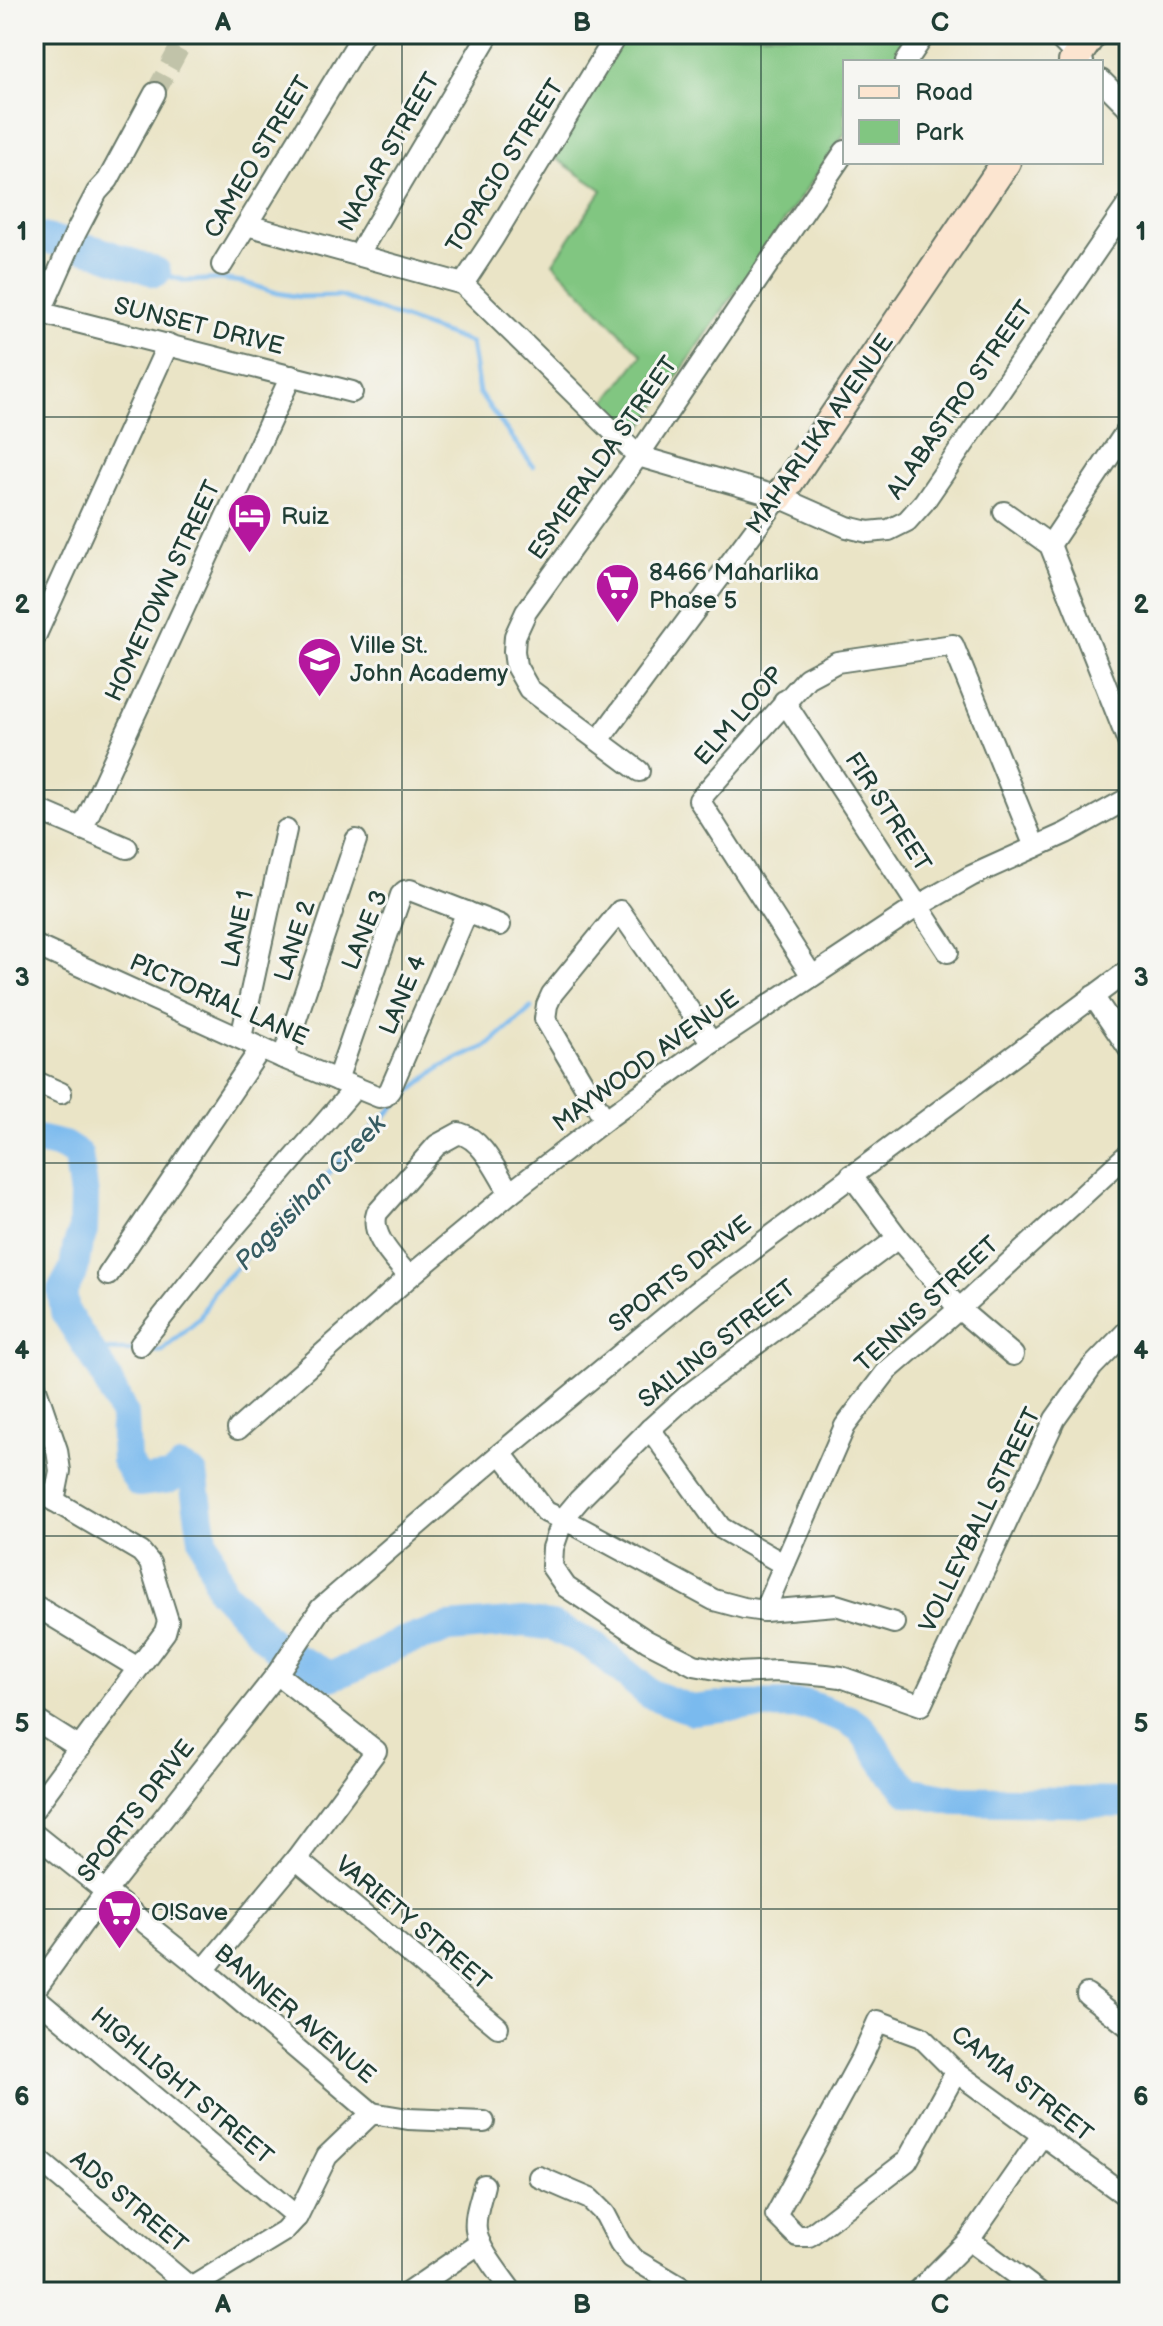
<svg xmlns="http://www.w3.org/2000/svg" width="1163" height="2326" viewBox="0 0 1163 2326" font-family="'Balsamiq Sans',sans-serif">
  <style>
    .green { fill: #81c681; stroke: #50825a; stroke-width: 2 }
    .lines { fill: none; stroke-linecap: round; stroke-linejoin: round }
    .stream { stroke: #7abaee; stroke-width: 5 }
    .river { stroke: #7abaee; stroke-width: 30 }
    .street-tunnel { stroke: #c1c3a9; stroke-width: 20; stroke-dasharray: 20 10; stroke-linecap: butt }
    .street-casing { stroke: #667767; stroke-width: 24 }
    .secondary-casing { stroke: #667767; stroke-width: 32 }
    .street { stroke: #fff; stroke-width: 20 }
    .secondary { stroke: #fce5d0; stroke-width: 28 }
    .grid { fill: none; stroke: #1f3d34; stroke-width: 2; stroke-opacity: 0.55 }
    .labels { text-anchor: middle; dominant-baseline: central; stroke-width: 6; stroke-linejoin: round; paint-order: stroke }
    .street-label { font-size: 24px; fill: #1f3d34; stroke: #f6f6f2 }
    .poi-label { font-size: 24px; fill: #1f3d34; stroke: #f6f6f2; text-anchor: start }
    .water-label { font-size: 26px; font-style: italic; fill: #365c62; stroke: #f6f6f2 }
    .neatline { fill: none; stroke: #1f3d34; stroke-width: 3 }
    .grid-label { font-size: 26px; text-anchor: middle; font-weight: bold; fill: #1f3d34 }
  </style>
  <rect width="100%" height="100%" fill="#f6f6f2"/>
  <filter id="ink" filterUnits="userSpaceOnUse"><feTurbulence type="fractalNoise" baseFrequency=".0125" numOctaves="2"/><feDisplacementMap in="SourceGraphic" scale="16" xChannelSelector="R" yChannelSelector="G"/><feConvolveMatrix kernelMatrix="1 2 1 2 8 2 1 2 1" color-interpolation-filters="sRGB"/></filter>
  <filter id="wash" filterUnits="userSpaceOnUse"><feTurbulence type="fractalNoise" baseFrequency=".006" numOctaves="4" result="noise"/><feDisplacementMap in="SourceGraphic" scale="32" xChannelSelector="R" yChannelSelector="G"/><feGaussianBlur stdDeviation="1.8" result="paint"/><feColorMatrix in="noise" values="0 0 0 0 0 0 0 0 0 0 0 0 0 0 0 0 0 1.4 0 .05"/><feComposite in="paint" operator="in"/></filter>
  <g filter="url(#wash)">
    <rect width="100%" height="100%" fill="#eae4c6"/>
    <!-- green -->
    <polygon class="green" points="623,34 914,34 895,62 845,62 845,133 634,439 600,409 642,355 553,263 602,190 552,156"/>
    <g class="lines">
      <!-- stream -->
      <g class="stream">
        <polyline points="156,272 186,281 220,279 242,282 277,293 300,297 340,296 471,343 479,393 533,466"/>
        <polyline points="91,1350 162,1351 199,1319 214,1291 292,1209 408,1093 442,1066 486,1047 531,1008"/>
      </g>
      <!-- river -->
      <g class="river">
        <polyline points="34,236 98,251 156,272"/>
        <polyline points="34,1139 64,1146 78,1155 84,1196 83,1231 77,1248 74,1269 62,1291 65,1312 103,1371 124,1416 126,1461 139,1482 170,1478 181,1469 193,1475 203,1538 221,1590 278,1650 331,1676 359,1665 402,1642 449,1628 524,1622 552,1626 592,1645 650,1694 692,1710 730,1706 808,1705 847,1719 862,1729 890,1770 908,1791 955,1800 1129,1803"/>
      </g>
    </g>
  </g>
  <g filter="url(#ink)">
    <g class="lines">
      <!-- street-tunnel -->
      <polyline class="street-tunnel" points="155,93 187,34"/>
      <defs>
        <g id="street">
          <polyline points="1055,34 1083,62"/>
          <polyline points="906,62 925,34"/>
          <polyline points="1101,80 1129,108"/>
          <polyline points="247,225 463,284 638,456 779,497 847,527 868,532 889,530 907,521 924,502 1129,203"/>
          <polyline points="358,255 489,34"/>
          <polyline points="222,265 363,34"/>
          <polyline points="463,284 492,240 617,34"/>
          <polyline points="34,311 352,392"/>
          <polyline points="34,327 76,232 97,192 108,180 155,93"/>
          <polyline points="1004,512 1050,545 1129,744"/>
          <polyline points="1050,545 1129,427"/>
          <polyline points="34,639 168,344"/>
          <polyline points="784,701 948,952"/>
          <polyline points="599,740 779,497"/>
          <polyline points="639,771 529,689 516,666 514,651 515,636 526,612 638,456 845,151"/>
          <polyline points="34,808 127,848"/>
          <polyline points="82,829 291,376"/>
          <polyline points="34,945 283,1058 379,1097 385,1096 390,1090 467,912"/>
          <polyline points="812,976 699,800 807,678 837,662 953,645 1035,847"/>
          <polyline points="1093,996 1129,1049"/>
          <polyline points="241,1038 286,830"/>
          <polyline points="283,1058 356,840"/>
          <polyline points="337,1080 401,895 405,891 410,890 500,925"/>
          <polyline points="34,1081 61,1093"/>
          <polyline points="605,1120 545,1019 547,1005 552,994 620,911 712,1043"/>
          <polyline points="851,1175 898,1238 959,1309 1013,1355"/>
          <polyline points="898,1238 688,1395 650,1429 579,1500 563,1519 553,1548 552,1567 566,1587 647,1641 694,1665 738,1673 777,1671 826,1675 841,1677 921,1705 1055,1419 1092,1367 1129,1329"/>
          <polyline points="108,1275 261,1048"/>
          <path d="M409 1277C396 1260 369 1236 377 1213L437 1145 459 1133C484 1140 496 1172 510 1193"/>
          <polyline points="140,1345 220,1244 355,1088"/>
          <polyline points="34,1383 57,1450 60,1471 54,1501"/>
          <polyline points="238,1429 409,1277 510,1193 605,1120 712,1043 918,906 971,876 1066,833 1129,798"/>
          <polyline points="650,1429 721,1528 783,1564"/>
          <polyline points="501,1453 546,1512 577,1526 714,1600 744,1608 764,1611 836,1605 894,1623"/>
          <polyline points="34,1489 141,1552 150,1563 168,1621 165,1632 34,1809"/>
          <polyline points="34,1605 138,1668"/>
          <polyline points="764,1611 845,1426 887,1371 959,1309 1129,1153"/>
          <polyline points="34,1719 80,1748"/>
          <polyline points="34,1834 204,1970 372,2113"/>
          <polyline points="296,1859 498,2027"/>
          <polyline points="204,1970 296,1859 376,1751 277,1674"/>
          <polyline points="34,1991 106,1891 277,1674 321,1608 501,1453 696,1292 1129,970"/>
          <polyline points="1087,1994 1129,2027"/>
          <polyline points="34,1996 297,2217"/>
          <polyline points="956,2072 907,2161 809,2236 797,2236 776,2215 862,2057 878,2021 921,2037 956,2072 1129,2198"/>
          <polyline points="34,2156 191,2288"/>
          <polyline points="539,2177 590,2199 605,2214 620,2243 632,2258 689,2292"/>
          <path d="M484 2185C481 2199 474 2215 476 2230 478 2249 501 2276 512 2292"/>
          <polyline points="969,2240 1039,2292"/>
          <polyline points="184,2292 284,2231 297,2217 327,2156 372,2113 408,2119 484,2122"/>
          <polyline points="409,2292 480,2243"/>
          <polyline points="917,2292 969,2240 1043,2134"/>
        </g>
        <g id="secondary">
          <polyline points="1073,62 1092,34"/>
          <polyline points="779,497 1006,162"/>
        </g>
      </defs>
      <!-- street casing -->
      <use href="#street" class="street-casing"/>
      <!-- secondary casing -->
      <use href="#secondary" class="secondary-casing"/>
      <!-- street -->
      <use href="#street" class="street"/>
      <!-- secondary -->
      <use href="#secondary" class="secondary"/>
    </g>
  </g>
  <!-- grid -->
  <path class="grid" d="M402 34V2292M761 34V2292M34 417H1129M34 790H1129M34 1163H1129M34 1536H1129M34 1909H1129"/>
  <!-- icons -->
  <defs>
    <symbol id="hotel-pin" viewBox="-11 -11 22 30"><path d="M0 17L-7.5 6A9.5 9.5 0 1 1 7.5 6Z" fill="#b5179e" stroke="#f6f6f2"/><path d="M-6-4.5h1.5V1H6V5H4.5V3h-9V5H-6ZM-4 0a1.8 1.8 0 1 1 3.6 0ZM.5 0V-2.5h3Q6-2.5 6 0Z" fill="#fff"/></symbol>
    <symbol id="supermarket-pin" viewBox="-11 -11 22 30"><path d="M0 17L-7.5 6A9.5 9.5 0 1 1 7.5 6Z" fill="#b5179e" stroke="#f6f6f2"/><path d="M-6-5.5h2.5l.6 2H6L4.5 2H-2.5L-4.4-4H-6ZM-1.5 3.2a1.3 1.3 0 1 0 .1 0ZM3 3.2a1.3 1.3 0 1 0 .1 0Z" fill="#fff"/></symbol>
    <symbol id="school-pin" viewBox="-11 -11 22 30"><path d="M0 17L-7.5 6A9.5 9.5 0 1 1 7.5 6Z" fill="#b5179e" stroke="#f6f6f2"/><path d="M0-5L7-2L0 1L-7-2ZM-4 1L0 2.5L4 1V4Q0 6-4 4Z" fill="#fff"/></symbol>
  </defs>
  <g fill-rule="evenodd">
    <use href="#hotel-pin" x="224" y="490" width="51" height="69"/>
    <use href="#supermarket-pin" x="592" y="560" width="51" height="69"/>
    <use href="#school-pin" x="294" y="634" width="51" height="69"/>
    <use href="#supermarket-pin" x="94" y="1886" width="51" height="69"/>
  </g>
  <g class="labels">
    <!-- street labels -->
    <g class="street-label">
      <text transform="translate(389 152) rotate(-60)">NACAR STREET</text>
      <text transform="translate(258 157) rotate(-59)">CAMEO STREET</text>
      <text transform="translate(505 166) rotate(-58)">TOPACIO STREET</text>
      <text transform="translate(199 326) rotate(14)">SUNSET DRIVE</text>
      <text transform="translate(960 400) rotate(-55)">ALABASTRO STREET</text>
      <text transform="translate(820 434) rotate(-55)">MAHARLIKA AVENUE</text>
      <text transform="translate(603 458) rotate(-55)">ESMERALDA STREET</text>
      <text transform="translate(163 591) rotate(-65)">HOMETOWN STREET</text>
      <text transform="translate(739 716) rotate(-49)">ELM LOOP</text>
      <text transform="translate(888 812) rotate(57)">FIR STREET</text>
      <text transform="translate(238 929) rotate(-78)">LANE 1</text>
      <text transform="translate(365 930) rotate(-68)">LANE 3</text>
      <text transform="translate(295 941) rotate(-72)">LANE 2</text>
      <text transform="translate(403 995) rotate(-67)">LANE 4</text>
      <text transform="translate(219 1000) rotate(24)">PICTORIAL LANE</text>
      <text transform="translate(646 1061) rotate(-36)">MAYWOOD AVENUE</text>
      <text transform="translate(680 1274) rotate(-38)">SPORTS DRIVE</text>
      <text transform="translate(927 1304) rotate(-43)">TENNIS STREET</text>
      <text transform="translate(717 1344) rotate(-38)">SAILING STREET</text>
      <text transform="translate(980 1520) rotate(-64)">VOLLEYBALL STREET</text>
      <text transform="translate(136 1811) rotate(-52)">SPORTS DRIVE</text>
      <text transform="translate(413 1923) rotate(40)">VARIETY STREET</text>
      <text transform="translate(295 2014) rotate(40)">BANNER AVENUE</text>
      <text transform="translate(1022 2084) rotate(38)">CAMIA STREET</text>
      <text transform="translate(182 2086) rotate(40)">HIGHLIGHT STREET</text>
      <text transform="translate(129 2202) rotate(40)">ADS STREET</text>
    </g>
    <!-- poi labels -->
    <g class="poi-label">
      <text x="281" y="516">Ruiz</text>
      <text x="649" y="572">8466 Maharlika<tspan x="649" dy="28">Phase 5</tspan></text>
      <text x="350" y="645">Ville St.<tspan x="350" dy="28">John Academy</tspan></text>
      <text x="151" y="1912">O!Save</text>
    </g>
    <!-- water labels -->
    <g class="water-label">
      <text transform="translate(311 1193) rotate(-46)">Pagsisihan Creek</text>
    </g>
  </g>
  <!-- margin -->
  <rect width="1163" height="2326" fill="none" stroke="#f6f6f2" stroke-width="88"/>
  <!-- legend -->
  <rect x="843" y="60" width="260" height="104" fill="#f6f6f2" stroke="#a0aca6" stroke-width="2"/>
  <rect x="859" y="86" width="40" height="12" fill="#fce5d0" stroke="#a0aca6" stroke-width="2"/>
  <text x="915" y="100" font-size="24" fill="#1f3d34">Road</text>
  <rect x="859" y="120" width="40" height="24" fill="#81c681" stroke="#a0aca6" stroke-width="2"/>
  <text x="915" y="140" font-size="24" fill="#1f3d34">Park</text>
  <rect x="44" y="44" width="1075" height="2238" class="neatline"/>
  <g class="grid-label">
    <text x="223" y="31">A</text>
    <text x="582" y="31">B</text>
    <text x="940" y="31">C</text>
    <text x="22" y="240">1</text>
    <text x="1141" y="240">1</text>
    <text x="22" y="613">2</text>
    <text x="1141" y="613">2</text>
    <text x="22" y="986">3</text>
    <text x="1141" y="986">3</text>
    <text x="22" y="1359">4</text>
    <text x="1141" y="1359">4</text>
    <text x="22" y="1732">5</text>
    <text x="1141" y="1732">5</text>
    <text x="22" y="2105">6</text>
    <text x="1141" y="2105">6</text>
    <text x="223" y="2313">A</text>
    <text x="582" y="2313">B</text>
    <text x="940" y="2313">C</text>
  </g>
</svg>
